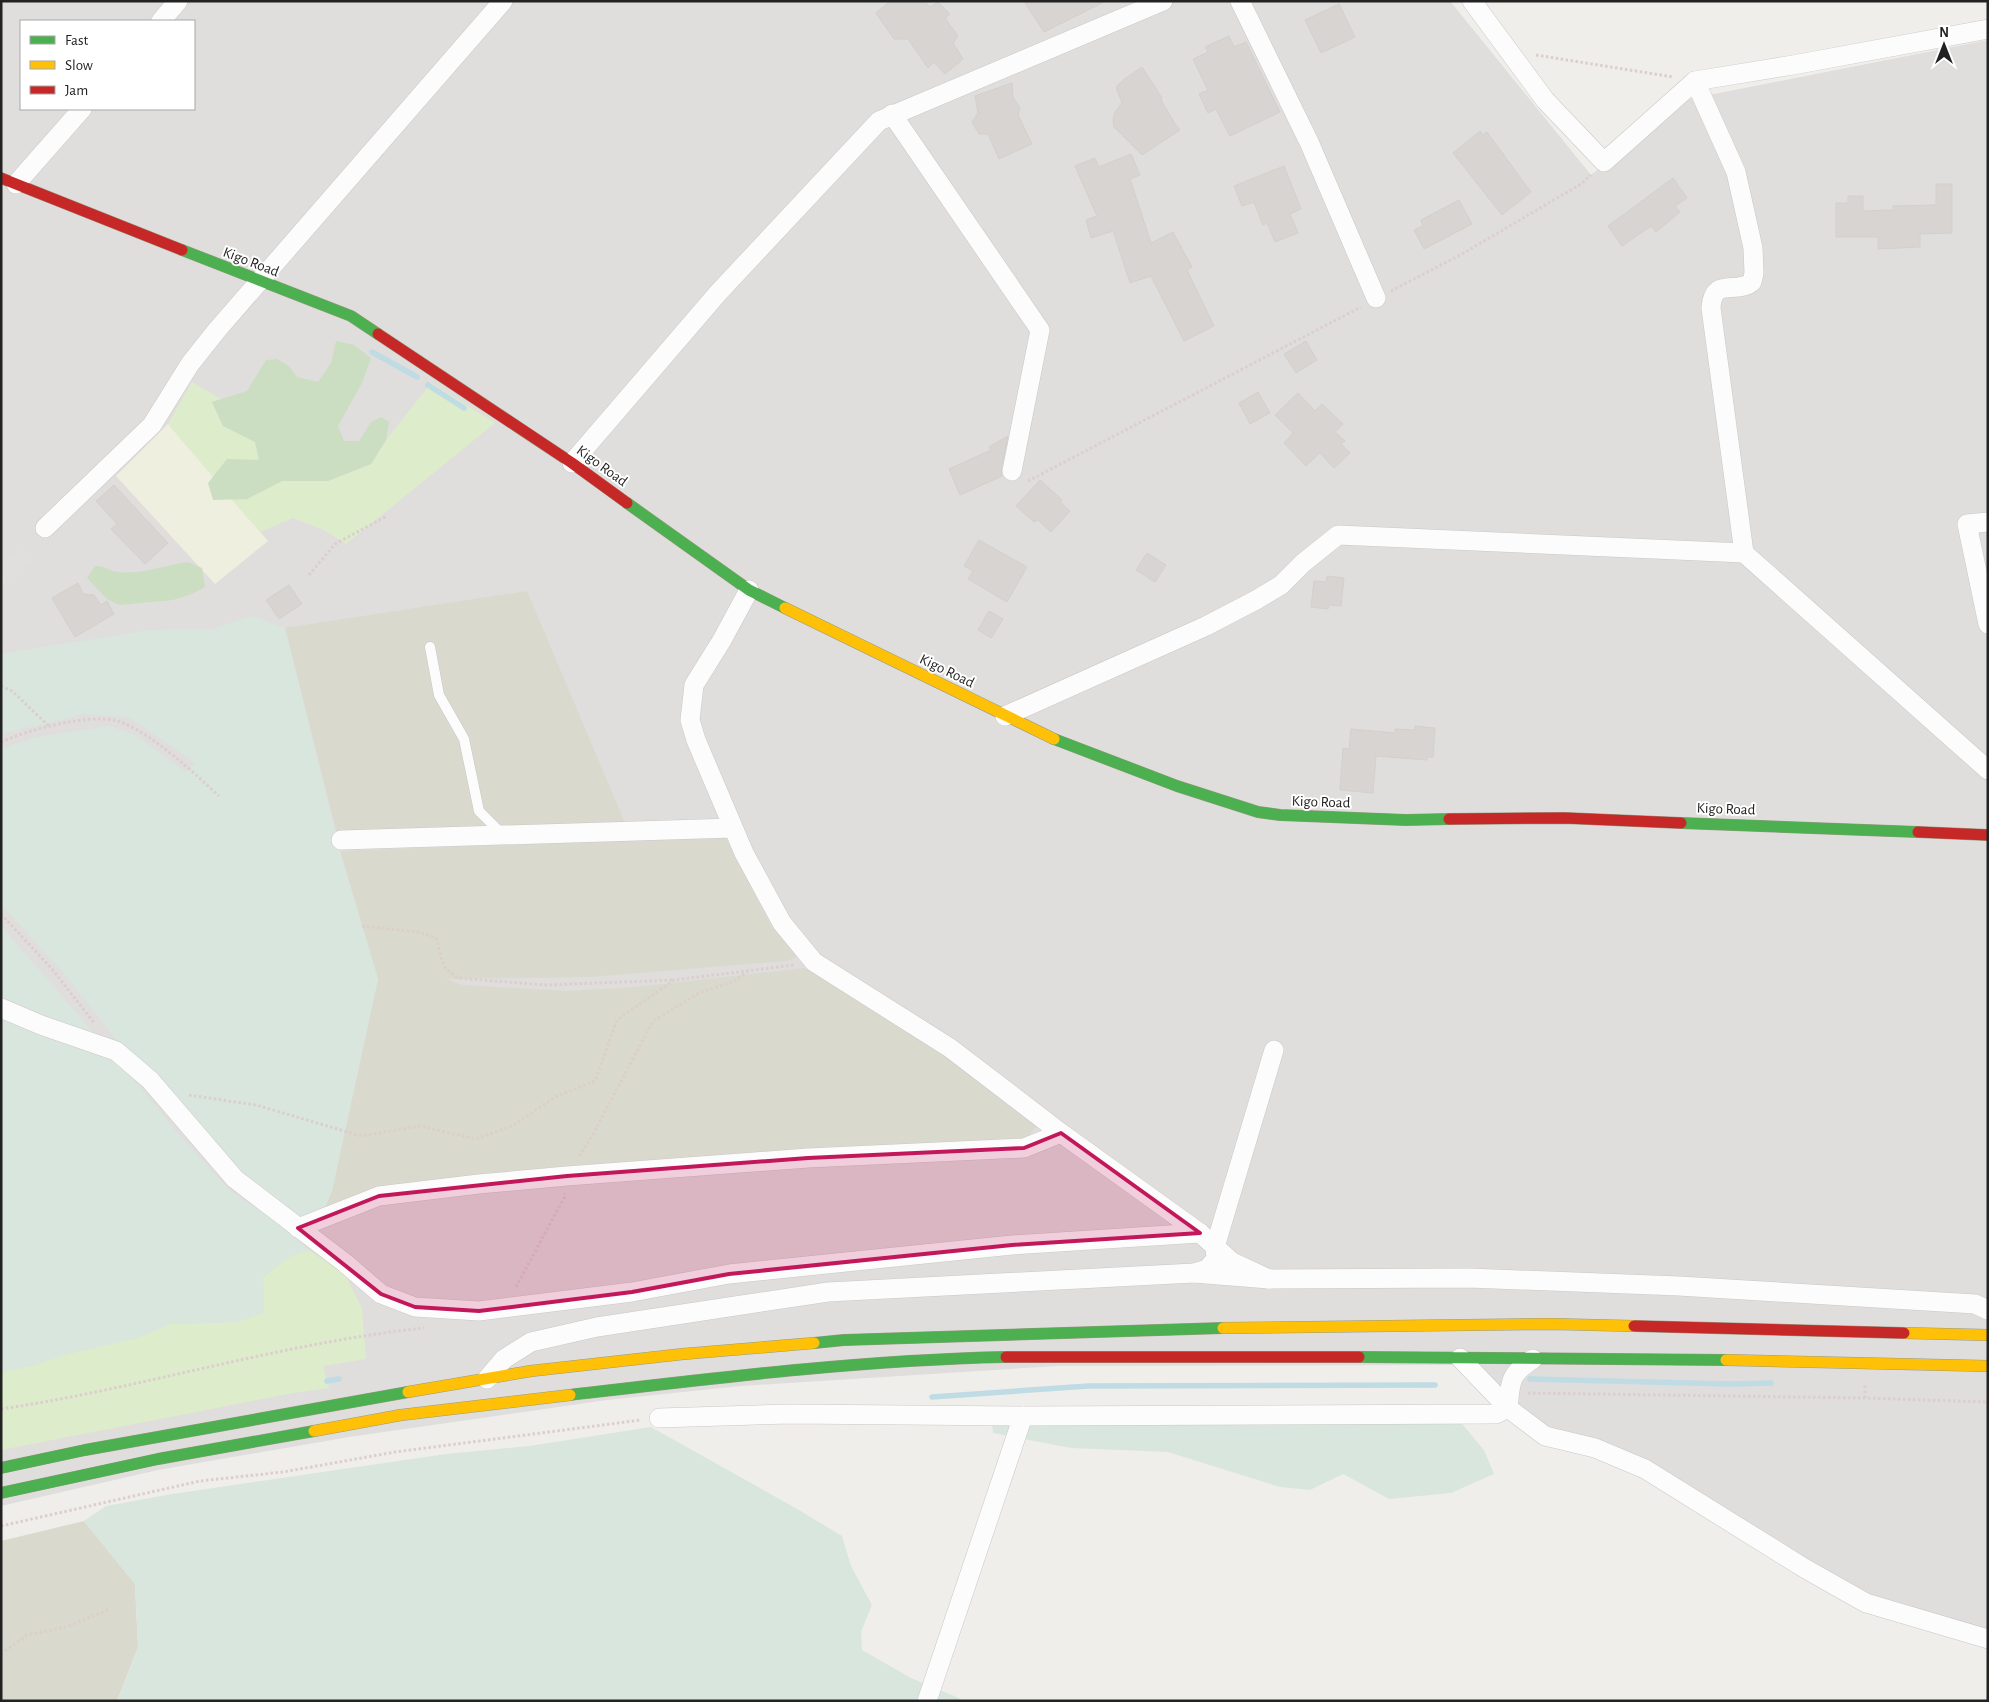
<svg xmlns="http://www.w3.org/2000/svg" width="1989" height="1702" viewBox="0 0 1989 1702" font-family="'Alegreya Sans',sans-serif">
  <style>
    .residential { fill: #dfdedc; fill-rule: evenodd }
    .construction { fill: #d9d9cd }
    .farmland { fill: #efefdf }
    .grass { fill: #ddeccb }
    .forest { fill: #cbdec1 }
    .wetland { fill: #d9e6de }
    .parking { fill: #e0dfde }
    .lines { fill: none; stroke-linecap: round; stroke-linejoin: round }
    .stream { stroke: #bfdbe3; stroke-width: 5.5 }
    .building { fill: #d7d4d2; stroke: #d3d0cc }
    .lane-casing { stroke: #c9c8c7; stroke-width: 11 }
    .street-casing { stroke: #c9c8c7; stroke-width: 20 }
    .fast-casing { stroke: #999a82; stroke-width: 12 }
    .slow-casing { stroke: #999a82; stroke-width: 12 }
    .jam-casing { stroke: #999a82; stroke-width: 12 }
    .path { stroke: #dccecd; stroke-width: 3; stroke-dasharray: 2.5 2.5; stroke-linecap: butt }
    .lane { stroke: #fdfcfc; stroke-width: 10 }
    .street { stroke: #fdfcfc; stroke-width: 19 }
    .fast { stroke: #4caf50; stroke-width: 11 }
    .slow { stroke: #ffc107; stroke-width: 11 }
    .jam { stroke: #c62828; stroke-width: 11 }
    .marked { fill: #c2185b; fill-opacity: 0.2; stroke: #c2185b; stroke-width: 4; stroke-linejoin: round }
    .labels { text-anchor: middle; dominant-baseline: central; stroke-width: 4; stroke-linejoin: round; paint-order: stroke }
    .street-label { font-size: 15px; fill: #222; stroke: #fff }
  </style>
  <rect width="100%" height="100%" fill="#f0eeeb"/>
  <!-- residential -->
  <path class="residential" d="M1 1H1450L1591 175 1689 99 1988 40V1641L1866 1607 1644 1472 1542 1438 1458 1365 1057 1366 741 1386 607 1400 349 1437 158 1470 1 1506ZM21 21H194V109H21Z"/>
  <!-- construction -->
  <g class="construction">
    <polygon points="527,591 625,823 337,834 285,628"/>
    <polygon points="725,836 771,926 798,956 787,961 589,977 445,979 463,985 567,991 636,987 805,968 816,972 951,1058 1038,1124 1027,1138 805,1152 323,1212 332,1191 378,979 340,851"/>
    <polygon points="84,1521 135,1584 138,1647 117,1701 1,1701 1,1541"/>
  </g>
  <!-- farmland -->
  <polygon class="farmland" points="168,424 268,541 215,584 116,476"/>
  <!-- grass -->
  <g class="grass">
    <polygon points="192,382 221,399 212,402 223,426 255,442 259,460 227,459 213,477 168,424"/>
    <polygon points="431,383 495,423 346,544 324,530 293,518 260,532 232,500 247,499 282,481 328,481 371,464 386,440"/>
    <polygon points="308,1250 343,1271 362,1308 366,1359 323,1366 329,1388 293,1393 1,1450 1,1372 32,1366 67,1354 138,1338 171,1324 238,1322 264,1312 263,1277 289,1257"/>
  </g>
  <!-- forest -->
  <g class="forest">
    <polygon points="336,341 354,345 371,358 362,383 338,426 344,441 359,441 371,422 381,417 389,422 386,440 371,464 328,481 282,481 247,499 213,500 208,483 227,459 259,460 255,442 223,426 212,402 247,391 266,360 277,359 289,366 297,377 318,382 331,363"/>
    <path d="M188 562 202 568 205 587 192 594 173 600 119 605 107 599 87 578 95 566C103 565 109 571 118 572 140 575 166 565 188 562Z"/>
  </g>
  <!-- wetland -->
  <g class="wetland">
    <polygon points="251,616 285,628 340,851 378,979 332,1191 323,1212 305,1218 293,1213 247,1182 123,1048 63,972 1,904 1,749 34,738 109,726 135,735 185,772 196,763 129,717 84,714 1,734 1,654 151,630 213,629"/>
    <polygon points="1,926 98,1038 1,997"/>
    <polygon points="1,1013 116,1058 180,1136 230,1191 288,1229 308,1250 289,1257 263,1276 264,1312 238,1322 171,1324 138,1338 67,1354 32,1366 1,1372"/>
    <polygon points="992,1418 1458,1419 1484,1450 1494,1474 1451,1493 1389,1499 1343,1474 1310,1490 1280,1487 1168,1452 1071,1448 993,1433"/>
    <polygon points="651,1427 799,1510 842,1536 851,1566 872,1605 861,1632 862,1650 911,1678 959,1698 960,1701 117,1701 138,1647 135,1584 84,1521 106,1506 172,1494 446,1454 529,1446"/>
  </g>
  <!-- parking -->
  <polygon class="parking" points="19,548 30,561 5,583 1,579 1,564"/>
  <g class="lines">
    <!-- stream -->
    <g class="stream">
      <polyline points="372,352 417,377"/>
      <polyline points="428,385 464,408"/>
      <polyline points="1530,1379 1730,1384 1771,1383"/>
      <polyline points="327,1381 339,1379"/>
      <polyline points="932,1397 1088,1386 1435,1385"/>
    </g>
  </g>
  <!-- building -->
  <g class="building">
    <polygon points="890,1 924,1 930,7 938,2 950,14 945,18 958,36 953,43 963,59 945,74 934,62 928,68 908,39 894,39 876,13"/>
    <polygon points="1024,1 1106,1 1044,32"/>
    <polygon points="1339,4 1355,37 1321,53 1305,20"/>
    <polygon points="1229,36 1234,47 1246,42 1280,112 1230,136 1216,109 1208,113 1199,94 1208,90 1193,59 1208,52 1205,47"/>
    <polygon points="1142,67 1162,98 1161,100 1175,124 1180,130 1142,155 1114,127 1113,120 1115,112 1122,103 1116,87 1123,80"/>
    <polygon points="1012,83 1013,97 1020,108 1018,115 1032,144 999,159 988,134 979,134 972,122 978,113 975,96"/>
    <polygon points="1480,131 1483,135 1487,132 1531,192 1502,215 1453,153"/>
    <polygon points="1131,154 1140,175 1130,179 1151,243 1173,232 1192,267 1187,270 1214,326 1184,341 1151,276 1130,283 1113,231 1091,238 1086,220 1097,216 1075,166 1095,158 1099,167"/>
    <polygon points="1284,166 1301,209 1290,214 1298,233 1275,242 1267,223 1263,225 1254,202 1242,206 1234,186"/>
    <polygon points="1673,178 1687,198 1675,206 1680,212 1656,232 1651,226 1622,246 1608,226"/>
    <polygon points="1936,184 1952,184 1952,233 1920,234 1920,247 1878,249 1878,237 1836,237 1836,203 1848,203 1848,196 1863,196 1863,211 1893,210 1893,206 1936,205"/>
    <polygon points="1459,200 1472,224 1424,249 1414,230 1423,226 1421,220"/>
    <polygon points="1306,341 1317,360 1296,373 1284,354"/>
    <polygon points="1258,392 1270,413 1250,424 1239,403"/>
    <polygon points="1298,393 1315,411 1322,404 1343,424 1335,432 1345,441 1341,444 1350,453 1334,468 1320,453 1306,466 1284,443 1293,433 1275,415"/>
    <polygon points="1008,436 1001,469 1002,476 960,495 949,469 991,450 989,447"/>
    <polygon points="1040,480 1062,500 1060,502 1070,511 1051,532 1038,520 1034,522 1016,506"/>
    <polygon points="114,485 168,543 145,564 111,529 117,524 96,501"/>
    <polygon points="979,540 1027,567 1007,602 968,579 973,571 964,566"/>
    <polygon points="1147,553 1166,565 1155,582 1136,570"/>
    <polygon points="1327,576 1344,578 1341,606 1329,605 1328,609 1311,607 1314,581 1326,582"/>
    <polygon points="78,583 83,594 94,595 101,605 107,601 114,614 75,637 52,598"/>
    <polygon points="289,585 302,604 279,619 266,600"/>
    <polygon points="989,611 1003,619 991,638 978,630"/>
    <polygon points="1415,726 1435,728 1433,757 1427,757 1427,760 1376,756 1373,793 1340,790 1343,748 1349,749 1351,729 1395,733 1395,729 1415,730"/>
  </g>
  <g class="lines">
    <defs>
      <polyline id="lane" points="430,647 439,695 464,739 479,811 503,835"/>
      <g id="street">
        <polyline points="1240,1 1309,142 1376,298"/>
        <polyline points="1472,1 1545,100 1604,162 1695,81 1793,65 1988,29"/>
        <polyline points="161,21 178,1"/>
        <path d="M1695 81 1736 172 1753 248 1754 273 1752 282C1735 295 1713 276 1711 308L1744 553 1988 770"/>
        <polyline points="892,114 1040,330 1012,471"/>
        <polyline points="16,184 82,109"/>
        <polyline points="572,463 718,293 879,121 1163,1"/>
        <polyline points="1988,522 1967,524 1988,624"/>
        <polyline points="45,528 152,425 190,364 217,330 503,1"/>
        <polyline points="749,590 722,640 694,685 690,720 696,740 744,853 782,923 814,962 950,1048 1061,1133 1200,1233 1232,1262 1269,1279"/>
        <polyline points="1005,716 1206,626 1256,600 1281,585 1303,563 1338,535 1744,553"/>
        <polyline points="341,840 733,828"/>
        <polyline points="1,1008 41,1025 116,1051 150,1080 235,1179 345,1263 381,1294 415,1307 479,1311 632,1292 729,1274 1012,1245 1200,1233"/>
        <polyline points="298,1228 379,1196 479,1184 567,1176 808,1158 1024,1148 1061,1133"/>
        <polyline points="1194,1273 1269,1279 1469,1278 1679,1286 1975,1304 1988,1310"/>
        <polyline points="1460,1358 1508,1408 1545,1436 1595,1448 1645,1469 1804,1568 1866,1603 1988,1639"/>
        <polyline points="487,1379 504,1359 531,1342 597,1327 828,1292 1194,1273 1207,1269 1216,1259 1215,1247 1274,1050"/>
        <path d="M1508 1408C1511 1380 1509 1375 1533 1359"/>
        <polyline points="1023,1416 1496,1414 1508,1408"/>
        <polyline points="659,1418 790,1414 1023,1416 927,1701"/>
      </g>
      <g id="fast">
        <polyline points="182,250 351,316 378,334"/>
        <polyline points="627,503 749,590 785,608"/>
        <polyline points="1054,739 1177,786 1258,812 1280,815 1406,820 1449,819"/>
        <polyline points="1681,823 1918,832"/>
        <polyline points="814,1343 844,1340 1223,1328"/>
        <polyline points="1359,1357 1726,1360"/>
        <path d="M570 1395C715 1378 860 1360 1006 1357"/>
        <polyline points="1,1468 85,1450 408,1392"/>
        <polyline points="1,1493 158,1459 314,1431"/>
      </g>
      <g id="slow">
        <polyline points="785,608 1054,739"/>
        <polyline points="1223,1328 1553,1324 1634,1326"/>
        <polyline points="1904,1333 1988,1335"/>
        <polyline points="1726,1360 1988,1366"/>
        <polyline points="408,1392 531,1371 683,1354 814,1343"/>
        <polyline points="314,1431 401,1415 570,1395"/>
      </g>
      <g id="jam">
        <polyline points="1,178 182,250"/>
        <polyline points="378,334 572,463 627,503"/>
        <polyline points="1449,819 1565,818 1681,823"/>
        <polyline points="1918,832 1988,835"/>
        <polyline points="1634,1326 1904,1333"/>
        <polyline points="1006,1357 1359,1357"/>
      </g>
    </defs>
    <!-- lane casing -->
    <use href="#lane" class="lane-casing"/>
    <!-- street casing -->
    <use href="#street" class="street-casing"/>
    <!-- fast casing -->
    <use href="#fast" class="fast-casing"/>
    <!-- slow casing -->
    <use href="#slow" class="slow-casing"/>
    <!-- jam casing -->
    <use href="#jam" class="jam-casing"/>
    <!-- path -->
    <g class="path">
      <polyline points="1536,55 1673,77"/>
      <polyline points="1391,291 1462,254 1581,184 1591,175"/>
      <polyline points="1028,481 1361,307"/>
      <polyline points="309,575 335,544 387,516"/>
      <polyline points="1,686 12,691 50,727"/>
      <path d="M1 742C28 730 89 713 117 721 149 730 195 774 219 796"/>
      <polyline points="1,914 52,969 95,1024"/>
      <polyline points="362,926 419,932 436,938 444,967 458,978 545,985 674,980"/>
      <polyline points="189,1095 256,1105 361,1136 420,1126 476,1139 512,1126 555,1097 595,1081 617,1020 674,980 794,965"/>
      <polyline points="579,1156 592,1136 653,1021 701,992 733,982 748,971"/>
      <polyline points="516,1287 564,1198 565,1193"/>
      <polyline points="1528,1393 1865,1398 1988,1402"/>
      <polyline points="1865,1398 1865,1385"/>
      <path d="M1 1409C143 1388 281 1343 424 1328"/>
      <polyline points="1,1526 200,1481 283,1472 395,1452 641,1420"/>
      <polyline points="1,1654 27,1635 66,1627 108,1610"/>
    </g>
    <!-- lane -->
    <use href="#lane" class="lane"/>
    <!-- street -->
    <use href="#street" class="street"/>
    <!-- fast -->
    <use href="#fast" class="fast"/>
    <!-- slow -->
    <use href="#slow" class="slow"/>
    <!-- jam -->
    <use href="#jam" class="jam"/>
  </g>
  <!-- marked area -->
  <path class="marked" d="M1061 1133 1200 1233 1012 1245 729 1274 632 1292 479 1311 415 1307 381 1294 298 1228 379 1196 567 1176 808 1158 1024 1148Z"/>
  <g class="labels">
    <!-- street labels -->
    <g class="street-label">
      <text transform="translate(251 262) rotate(21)">Kigo Road</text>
      <text transform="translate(602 466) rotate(36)">Kigo Road</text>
      <text transform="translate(947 671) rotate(26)">Kigo Road</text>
      <text transform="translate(1321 802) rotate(2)">Kigo Road</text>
      <text transform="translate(1726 809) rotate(2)">Kigo Road</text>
    </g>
  </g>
  <!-- border -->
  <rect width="1989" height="1702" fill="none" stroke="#222222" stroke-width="5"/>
  <!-- legend -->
  <rect x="20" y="20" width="175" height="90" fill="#ffffff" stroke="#a7a7a7"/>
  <rect x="30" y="36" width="25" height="8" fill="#4caf50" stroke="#a7a7a7"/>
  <text x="65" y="45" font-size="15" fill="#222222">Fast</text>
  <rect x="30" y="61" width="25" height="8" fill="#ffc107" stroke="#a7a7a7"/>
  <text x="65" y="70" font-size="15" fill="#222222">Slow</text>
  <rect x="30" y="86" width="25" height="8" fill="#c62828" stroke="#a7a7a7"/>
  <text x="65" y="95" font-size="15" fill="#222222">Jam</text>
  <!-- north arrow -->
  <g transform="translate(1944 45)" stroke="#ffffff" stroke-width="4" paint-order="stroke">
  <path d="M0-4L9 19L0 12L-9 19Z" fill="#222222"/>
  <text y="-8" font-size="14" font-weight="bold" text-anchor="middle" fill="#222222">N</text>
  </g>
</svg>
